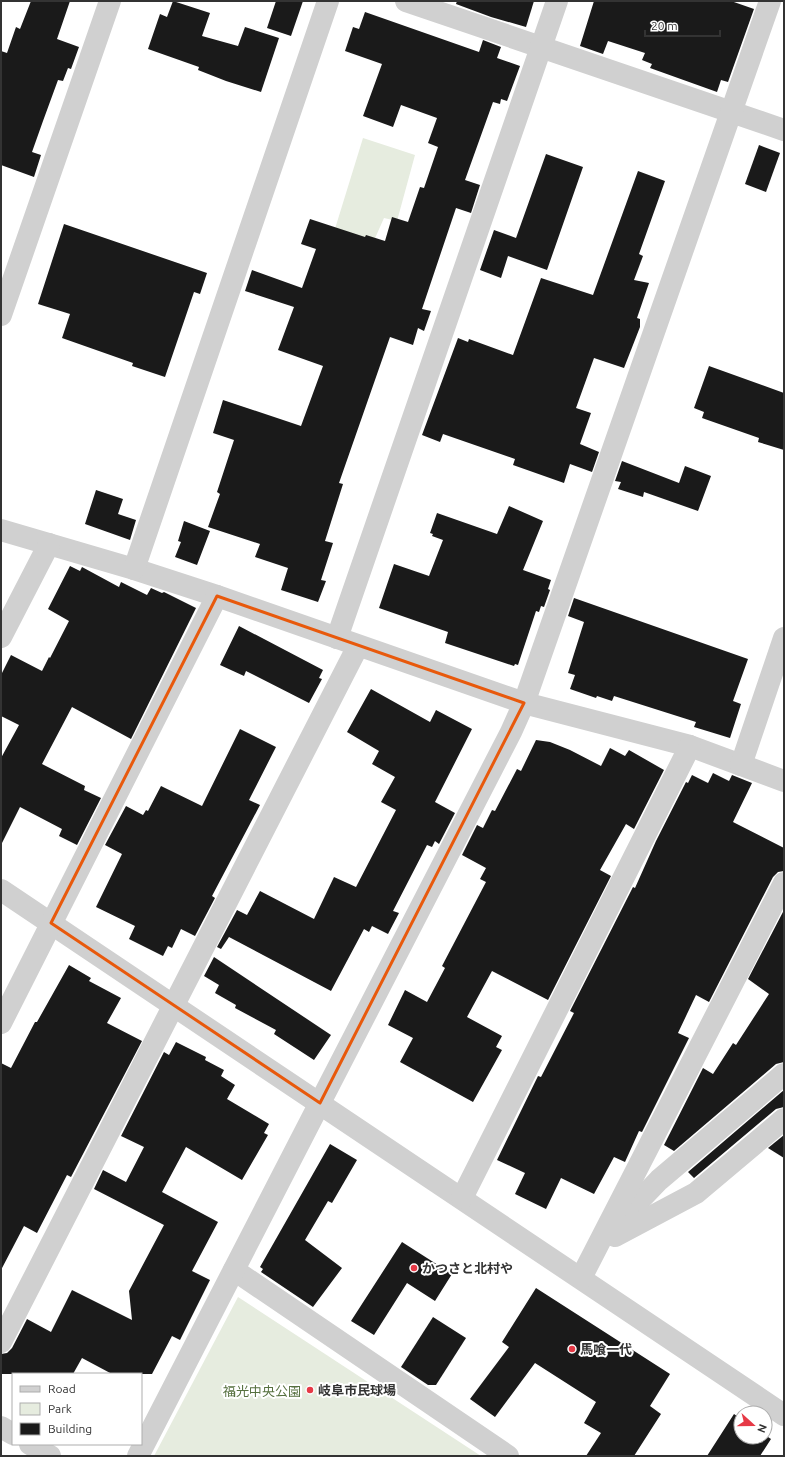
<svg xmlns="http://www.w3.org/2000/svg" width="785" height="1457" viewBox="0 0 785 1457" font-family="Ubuntu,'Noto Sans JP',sans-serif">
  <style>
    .green { fill: #e6ecdf }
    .building { fill: #1a1a1a }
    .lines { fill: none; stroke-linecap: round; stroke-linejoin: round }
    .minor { stroke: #d0d0d0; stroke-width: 22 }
    .marked { fill: none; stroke: #e8590c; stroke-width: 3; stroke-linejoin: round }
    .poi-dot { fill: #e63946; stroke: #fff; stroke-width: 1.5 }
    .labels { text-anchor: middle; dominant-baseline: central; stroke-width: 4; stroke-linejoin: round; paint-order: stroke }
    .poi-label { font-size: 13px; font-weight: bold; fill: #333; stroke: #fff; text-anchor: start }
    .park-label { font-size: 13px; fill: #56703f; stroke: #fff }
  </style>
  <rect width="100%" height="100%" fill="#fff"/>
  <!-- green -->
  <g class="green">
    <polygon points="363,138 415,155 397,221 384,218 372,245 334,232"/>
    <polygon points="238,1297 481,1456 154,1456"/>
  </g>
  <!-- building -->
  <g class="building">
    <polygon points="31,1 70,1 57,39 79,47 71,69 68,68 63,81 58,80 43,121 32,152 41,155 34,177 1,165 1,51 7,53 16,27 20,29"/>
    <polygon points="173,1 210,13 202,36 238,46 245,27 279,38 261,92 226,81 198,70 199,67 148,49 160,14 167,17"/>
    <polygon points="276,1 303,1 291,36 267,28"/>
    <polygon points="457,1 534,1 526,27 491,17 456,4"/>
    <polygon points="594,1 731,1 754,9 728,82 721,80 717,92 650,68 652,64 642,60 645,53 608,41 603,54 580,46"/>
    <polygon points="365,12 479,52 483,40 501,47 497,58 520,66 507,101 501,99 500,104 493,102 465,180 480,185 471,213 456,208 422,309 431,311 424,331 418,328 413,345 390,337 339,483 343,484 325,541 333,543 321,580 326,581 318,602 281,590 288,568 255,557 260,544 208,527 220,494 217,492 234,440 213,433 223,400 301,426 323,366 278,350 294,307 245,291 252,270 302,288 316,249 301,244 310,219 365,237 366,235 385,241 392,217 408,222 420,187 424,188 438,147 428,143 437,118 401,105 393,127 363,116 382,64 345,51 353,27 359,29"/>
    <polygon points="759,145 780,153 766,192 745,184"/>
    <polygon points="546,154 583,167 547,270 508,256 501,278 480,270 494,230 516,238"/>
    <polygon points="638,171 665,181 639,254 643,256 634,280 649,283 637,318 640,319 640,327 624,368 594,358 576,408 591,413 580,444 599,452 592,472 570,464 564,483 513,465 515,459 443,434 440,442 422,435 458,338 468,342 469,339 513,355 541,278 593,295"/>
    <polygon points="64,224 207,273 200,294 194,292 165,377 132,366 133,363 62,338 70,314 38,304"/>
    <polygon points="709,366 784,393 784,450 758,442 759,438 702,418 704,412 694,408"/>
    <polygon points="622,461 679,483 685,466 711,476 698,511 644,492 643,497 618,489 621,482 615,481"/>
    <polygon points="96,490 123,499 118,514 136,520 130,540 85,524"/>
    <polygon points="509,506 543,521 523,570 551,580 548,589 550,590 544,607 541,606 539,612 536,611 518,665 515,664 514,666 445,643 448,632 379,608 394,564 429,576 443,540 432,536 433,534 430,533 437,513 497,534"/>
    <polygon points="184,521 210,531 197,565 175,557 181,542 178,541"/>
    <polygon points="70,566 80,571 82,567 119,587 121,582 147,595 151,588 162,593 164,592 196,608 131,739 72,707 42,764 85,786 84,790 101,798 77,845 59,836 62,829 20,807 1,845 1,758 19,725 1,716 1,675 11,655 42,671 49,657 50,658 69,621 48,609"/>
    <polygon points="574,598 748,659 733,701 741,704 730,738 694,727 696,722 614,696 612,701 597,696 596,698 570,689 575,675 568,673 584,622 568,616"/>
    <polygon points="239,626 323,670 319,678 322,679 309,703 246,671 244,676 220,665"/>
    <polygon points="371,689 430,722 436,710 472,729 435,802 455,813 439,844 435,841 432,847 427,845 393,911 399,913 388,934 372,926 369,932 364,929 331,991 229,937 221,949 217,947 237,910 247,915 260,891 314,919 334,877 356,887 396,810 381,802 395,777 372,764 379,751 347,732"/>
    <polygon points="240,729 276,747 249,800 260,805 212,896 215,898 195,936 181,929 172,948 168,946 163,956 129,939 135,926 96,907 122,854 105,845 126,806 143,815 146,810 148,811 161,786 202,806"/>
    <polygon points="536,740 550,742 570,750 601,766 610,748 625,756 629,750 664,770 634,829 626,824 600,870 611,876 548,1000 492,971 467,1017 502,1036 496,1047 502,1050 473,1102 400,1062 413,1038 388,1025 405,990 427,1002 445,968 442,966 486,882 480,879 486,868 462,855 477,825 483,828 492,810 495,811 517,769 521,771"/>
    <polygon points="713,773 729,781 732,775 752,783 733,822 784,848 784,871 778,872 773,877 709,1002 696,995 678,1033 689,1038 642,1132 639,1131 625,1162 614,1157 594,1194 561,1178 546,1209 515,1194 525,1173 497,1160 538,1076 541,1077 574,1013 570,1011 633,887 635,888 656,841 686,782 688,783 692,775 708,783"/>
    <polygon points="784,910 784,1062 776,1064 674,1151 664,1145 703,1068 713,1074 733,1043 736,1045 769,994 748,979"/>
    <polygon points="214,957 331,1035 314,1060 274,1034 276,1030 235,1008 236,1005 215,993 219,985 204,976"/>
    <polygon points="69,965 91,978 89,981 121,998 107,1023 142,1041 71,1177 67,1175 37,1233 24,1226 1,1270 1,1063 11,1068 35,1022 37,1022"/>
    <polygon points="176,1042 206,1057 205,1060 224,1070 221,1076 235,1085 227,1099 269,1124 264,1133 268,1135 242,1180 186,1147 162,1192 218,1222 192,1271 210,1280 180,1340 172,1336 152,1374 112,1374 82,1358 73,1374 1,1374 1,1354 7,1353 12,1348 27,1319 51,1332 72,1290 132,1320 129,1291 164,1225 94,1189 103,1170 126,1182 144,1147 121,1136 164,1052 169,1055"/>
    <polygon points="784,1090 784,1107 776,1109 694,1178 688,1172"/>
    <polygon points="784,1135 784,1158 768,1148"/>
    <polygon points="330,1144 357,1160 332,1203 328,1201 305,1240 342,1268 313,1307 261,1272 263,1269 260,1267"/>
    <polygon points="402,1242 452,1274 435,1301 407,1283 374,1335 351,1321"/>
    <polygon points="536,1288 670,1374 650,1406 661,1414 634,1456 586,1456 601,1433 584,1423 596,1402 535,1363 495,1417 470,1399 509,1347 502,1342"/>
    <polygon points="433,1317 466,1338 436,1385 428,1385 401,1367"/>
    <polygon points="734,1414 741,1419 741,1437 765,1437 765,1435 771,1439 760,1456 707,1456"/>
  </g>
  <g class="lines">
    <!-- minor -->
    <g class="minor">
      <polyline points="406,1 784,130"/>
      <polyline points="1,315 110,1"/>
      <polyline points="1,530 134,569 217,596 524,703 690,746 784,781"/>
      <polyline points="134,569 328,1"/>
      <polyline points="1,637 49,544"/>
      <polyline points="337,638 557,1"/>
      <polyline points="741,765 784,638"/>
      <polyline points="1,890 784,1415"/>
      <polyline points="1,1023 217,596"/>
      <polyline points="462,1198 690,746"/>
      <polyline points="615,1226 659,1180 784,1074"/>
      <polyline points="615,1236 696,1193 784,1119"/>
      <polyline points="234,1270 508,1456"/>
      <polyline points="581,1278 784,883"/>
      <polyline points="1,1342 358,646"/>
      <polyline points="1,1427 13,1434"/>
      <polyline points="30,1444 50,1456"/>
      <polyline points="138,1456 511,732 524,703 770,1"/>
    </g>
  </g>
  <!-- marked area -->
  <path class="marked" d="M217 596 524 703 320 1103 51 923Z"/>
  <!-- markers -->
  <g class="poi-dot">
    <circle cx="414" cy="1268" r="4"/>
    <circle cx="572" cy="1349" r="4"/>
    <circle cx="310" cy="1390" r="4"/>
  </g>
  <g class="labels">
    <!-- poi labels -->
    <g class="poi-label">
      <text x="422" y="1268">かつさと北村や</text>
      <text x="580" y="1349">馬喰一代</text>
      <text x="318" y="1390">岐阜市民球場</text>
    </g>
    <!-- park labels -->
    <g class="park-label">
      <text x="262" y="1391">福光中央公園</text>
    </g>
  </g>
  <!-- border -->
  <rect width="785" height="1457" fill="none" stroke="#333333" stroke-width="4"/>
  <!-- legend -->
  <rect x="12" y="1373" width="130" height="72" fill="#ffffff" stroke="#adadad"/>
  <rect x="20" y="1386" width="20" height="6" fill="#d0d0d0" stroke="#adadad"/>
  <text x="48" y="1393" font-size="12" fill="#333333">Road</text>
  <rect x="20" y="1403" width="20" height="12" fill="#e6ecdf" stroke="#adadad"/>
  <text x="48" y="1413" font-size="12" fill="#333333">Park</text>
  <rect x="20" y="1423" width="20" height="12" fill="#1a1a1a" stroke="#adadad"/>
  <text x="48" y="1433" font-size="12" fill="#333333">Building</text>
  <!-- north arrow -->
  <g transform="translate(753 1425) rotate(111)"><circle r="19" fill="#ffffff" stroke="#adadad"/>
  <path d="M0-3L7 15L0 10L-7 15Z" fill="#e63946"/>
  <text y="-6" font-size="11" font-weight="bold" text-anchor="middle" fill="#333333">N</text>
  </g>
  <!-- scale -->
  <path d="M645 30v6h75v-6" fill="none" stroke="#333333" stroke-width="2"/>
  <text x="651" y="30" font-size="12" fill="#333333" stroke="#ffffff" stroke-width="3" paint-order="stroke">20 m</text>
</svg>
